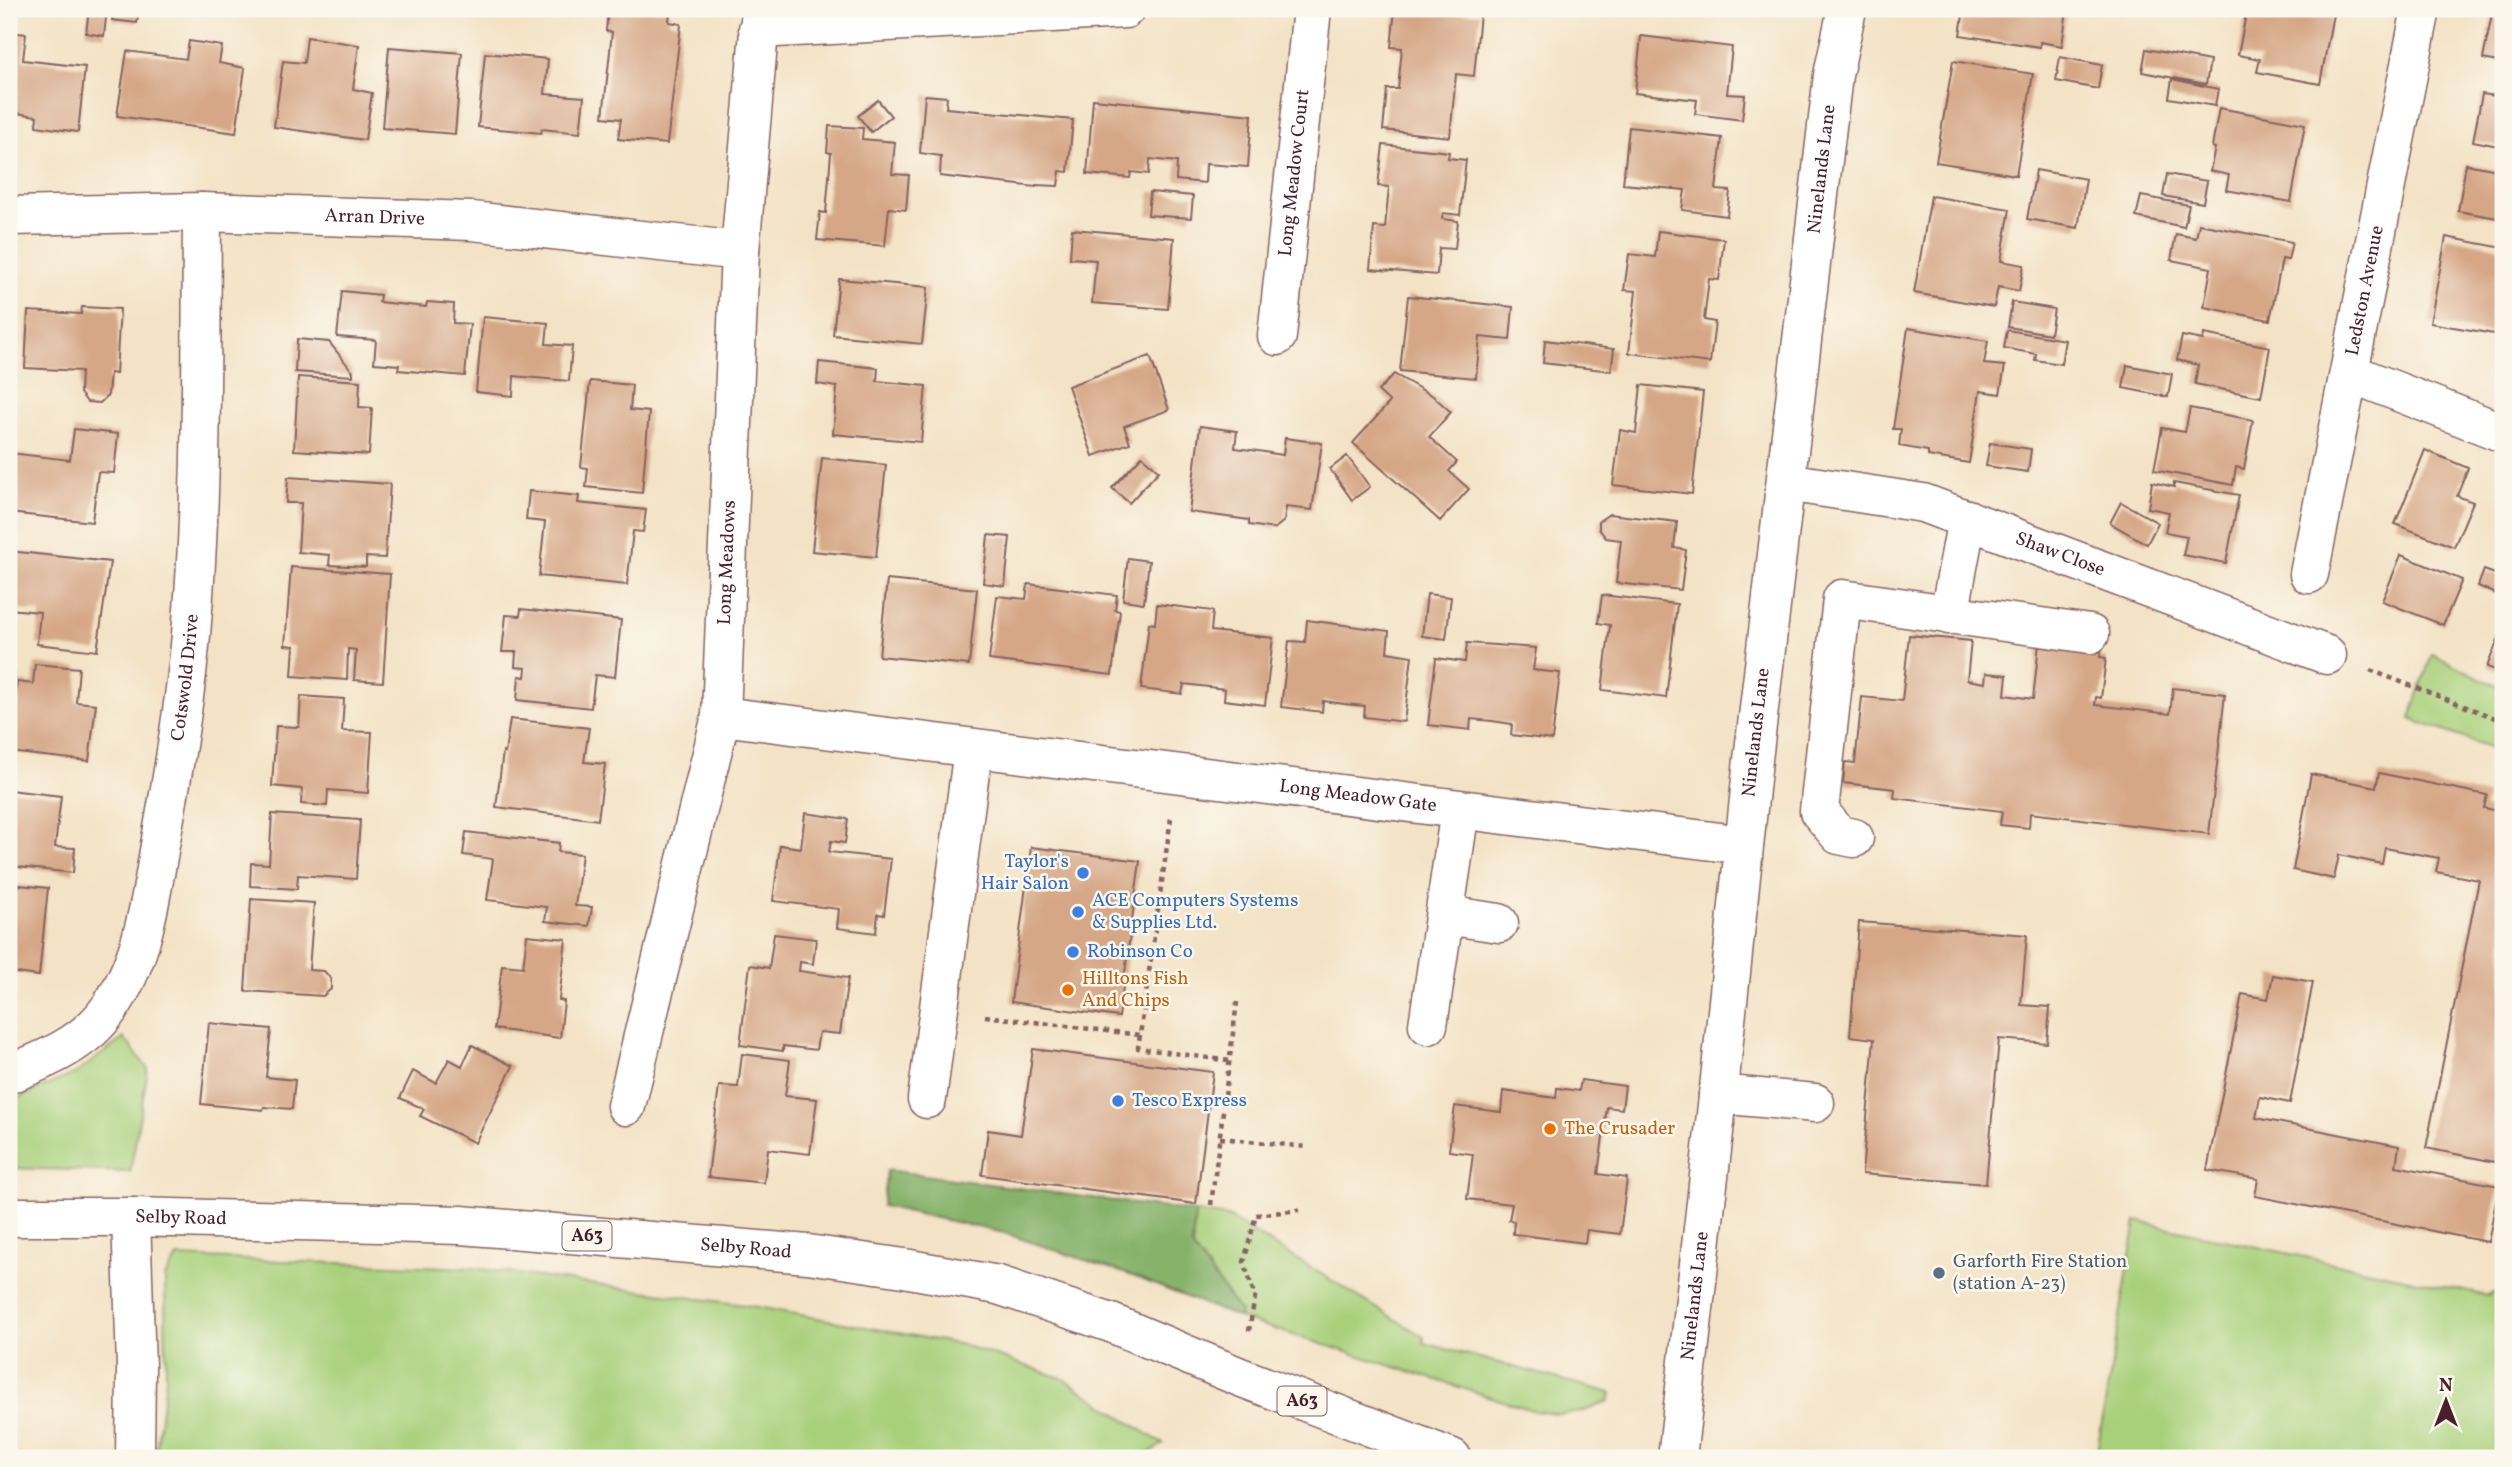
<svg xmlns="http://www.w3.org/2000/svg" width="2512" height="1467" viewBox="0 0 2512 1467" font-family="Vollkorn,serif">
  <style>
    .green { fill: #a8d07a; stroke: #797852; stroke-width: 2 }
    .forest { fill: #86b26a; stroke: #68684a; stroke-width: 2 }
    .building { fill: #d6a787 }
    .lines { fill: none; stroke-linecap: round; stroke-linejoin: round }
    .minor-casing { stroke: #856361; stroke-width: 41 }
    .highway-casing { stroke: #856361; stroke-width: 41 }
    .path { stroke: #856361; stroke-width: 4.5; stroke-dasharray: 5 5; stroke-linecap: butt }
    .minor { stroke: #fff; stroke-width: 38 }
    .highway { stroke: #fff; stroke-width: 38 }
    .shop-dot { fill: #3f7fe0; stroke: #fbf7ec; stroke-width: 2.5 }
    .food-dot { fill: #e8710a; stroke: #fbf7ec; stroke-width: 2.5 }
    .service-dot { fill: #5c6f8a; stroke: #fbf7ec; stroke-width: 2.5 }
    .labels { text-anchor: middle; dominant-baseline: central; stroke-width: 5; stroke-linejoin: round; paint-order: stroke }
    .shield { fill: #fbf7ec; stroke: #7f6065; stroke-width: 2 }
    .shield-label { font-size: 18px; font-weight: bold; fill: #4a1f2b }
    .street-label { font-size: 19px; fill: #4a1f2b; stroke: #fbf7ec }
    .shop-label { font-size: 19px; fill: #366cbe; stroke: #fbf7ec; text-anchor: start }
    .food-label { font-size: 19px; fill: #c56008; stroke: #fbf7ec; text-anchor: start }
    .service-label { font-size: 19px; fill: #4e5e75; stroke: #fbf7ec; text-anchor: start }
  </style>
  <rect width="100%" height="100%" fill="#fbf7ec"/>
  <filter id="ink" filterUnits="userSpaceOnUse"><feTurbulence type="fractalNoise" baseFrequency=".0143" numOctaves="2"/><feDisplacementMap in="SourceGraphic" scale="14" xChannelSelector="R" yChannelSelector="G"/><feConvolveMatrix kernelMatrix="1 2 1 2 8 2 1 2 1" color-interpolation-filters="sRGB"/></filter>
  <filter id="wash" filterUnits="userSpaceOnUse"><feTurbulence type="fractalNoise" baseFrequency=".00686" numOctaves="4" result="noise"/><feDisplacementMap in="SourceGraphic" scale="28" xChannelSelector="R" yChannelSelector="G"/><feGaussianBlur stdDeviation="1.57" result="paint"/><feColorMatrix in="noise" values="0 0 0 0 0 0 0 0 0 0 0 0 0 0 0 0 0 1.4 0 .05"/><feComposite in="paint" operator="in"/></filter>
  <g filter="url(#wash)">
    <rect width="100%" height="100%" fill="#f3e2c5"/>
    <!-- green -->
    <g class="green">
      <polygon points="2432,654 2503,689 2503,752 2410,719"/>
      <polygon points="124,1038 148,1069 130,1172 9,1168 9,1102 76,1073"/>
      <path d="M1195 1212 1228 1217 1424 1337V1343L1611 1393 1609 1401C1581 1414 1566 1417 1535 1411L1239 1318 1240 1312 1192 1247Z"/>
      <polygon points="2136,1221 2488,1296 2503,1288 2503,1458 2096,1458"/>
      <polygon points="177,1257 474,1268 752,1306 963,1345 1062,1378 1163,1444 1141,1458 155,1458 166,1379 165,1277"/>
    </g>
    <!-- forest -->
    <polygon class="forest" points="887,1170 1195,1212 1192,1247 1240,1312 1239,1318 1133,1276 1004,1233 882,1206"/>
    <g id="blocks">
      <!-- building -->
      <g class="building">
        <polygon points="89,9 107,9 104,36 86,33"/>
        <polygon points="113,9 139,9 137,23 112,20"/>
        <polygon points="608,9 670,10 669,22 681,24 667,144 618,139 621,119 603,117 612,32 606,31"/>
        <polygon points="1395,9 1480,14 1474,76 1456,74 1450,137 1383,130 1387,89 1398,89 1402,48 1391,47"/>
        <polygon points="1964,9 2067,9 2062,46 2040,42 2040,47 1960,35"/>
        <polygon points="2247,9 2334,9 2320,84 2257,72 2260,59 2238,55"/>
        <polygon points="2493,9 2503,9 2503,63 2483,59"/>
        <polygon points="9,32 26,34 23,60 85,67 78,132 36,126 37,116 9,112"/>
        <polygon points="1641,36 1732,47 1727,94 1745,95 1742,120 1695,114 1697,100 1635,93"/>
        <polygon points="307,37 359,45 353,89 372,93 365,140 274,127 283,61 304,63"/>
        <polygon points="189,41 222,46 219,63 245,68 236,133 117,116 127,51 186,59"/>
        <polygon points="389,47 462,53 455,134 382,128"/>
        <polygon points="2146,49 2210,61 2206,84 2142,72"/>
        <polygon points="485,53 548,59 545,94 584,97 580,133 542,129 541,133 478,127"/>
        <polygon points="2060,57 2102,65 2098,89 2056,81"/>
        <polygon points="1953,61 2033,74 2016,175 1936,162"/>
        <polygon points="2172,79 2218,89 2215,106 2169,98"/>
        <polygon points="2482,94 2503,97 2503,147 2473,141"/>
        <polygon points="925,95 947,97 946,108 1073,120 1068,172 1060,171 1058,186 1036,185 1036,187 940,176 941,156 920,153"/>
        <polygon points="1093,99 1252,115 1248,167 1206,164 1205,183 1176,180 1177,162 1150,159 1149,174 1131,172 1130,178 1087,174"/>
        <polygon points="878,100 891,116 871,132 858,116"/>
        <polygon points="2219,108 2305,124 2291,202 2226,190 2229,175 2210,171 2215,148 2212,147"/>
        <polygon points="829,126 863,128 862,139 895,142 892,174 909,175 906,210 889,208 885,246 817,240 820,212 826,213 831,153 827,152"/>
        <polygon points="1629,127 1722,138 1716,190 1730,191 1727,216 1682,210 1685,190 1623,184"/>
        <polygon points="1383,145 1449,152 1448,158 1466,160 1460,215 1443,213 1442,219 1458,221 1455,249 1439,248 1437,275 1370,269 1374,227 1385,228 1389,187 1378,186"/>
        <polygon points="2466,164 2503,171 2503,219 2458,211"/>
        <polygon points="2036,170 2086,179 2078,228 2027,219"/>
        <polygon points="2167,174 2207,181 2203,203 2163,196"/>
        <polygon points="1150,192 1193,196 1191,218 1148,215"/>
        <polygon points="1931,196 2010,209 2001,261 2024,265 2019,291 1998,287 1994,307 1914,293"/>
        <polygon points="2141,196 2189,205 2184,227 2136,217"/>
        <polygon points="2199,224 2292,242 2288,260 2282,259 2270,320 2204,307 2211,268 2171,260 2176,234 2196,238"/>
        <polygon points="1072,229 1174,238 1168,309 1092,303 1096,260 1070,258"/>
        <polygon points="1658,231 1724,239 1719,280 1709,279 1704,320 1715,322 1710,363 1629,353 1636,291 1624,290 1629,254 1655,257"/>
        <polygon points="2446,237 2503,248 2503,321 2500,335 2430,323"/>
        <polygon points="839,279 928,287 922,344 833,335"/>
        <polygon points="342,291 380,295 379,302 426,307 427,302 454,304 453,323 470,324 465,376 398,370 399,365 374,363 376,340 337,337"/>
        <polygon points="1408,296 1513,307 1510,340 1480,337 1476,378 1400,371"/>
        <polygon points="2012,302 2054,309 2050,334 2008,327"/>
        <polygon points="82,307 120,309 116,374 110,373 108,395 100,403 87,402 80,393 81,371 25,368 28,311 81,314"/>
        <polygon points="483,317 548,323 546,344 572,346 569,381 514,376 513,396 476,392"/>
        <polygon points="1908,328 1988,341 1984,364 2005,366 2000,394 1980,391 1969,463 1928,456 1928,451 1899,446 1901,429 1893,429"/>
        <polygon points="2007,330 2065,340 2061,364 2035,360 2036,354 2004,348"/>
        <polygon points="2204,334 2270,347 2261,397 2195,384 2198,365 2177,360 2182,336 2203,340"/>
        <polygon points="297,339 329,342 353,372 353,376 295,372"/>
        <polygon points="1545,340 1614,349 1611,371 1543,363"/>
        <polygon points="1150,356 1169,410 1124,426 1130,443 1093,456 1068,386"/>
        <polygon points="819,362 878,368 877,381 926,386 921,442 833,434 837,387 817,384"/>
        <polygon points="2127,365 2172,374 2168,397 2123,388"/>
        <polygon points="1394,374 1433,396 1451,412 1429,437 1457,462 1449,471 1469,489 1440,521 1353,443 1390,402 1378,391"/>
        <polygon points="298,377 360,381 359,407 372,408 369,455 294,450"/>
        <polygon points="590,381 632,385 630,410 649,412 642,493 586,487 588,468 581,467"/>
        <polygon points="1641,385 1703,392 1692,494 1613,485 1620,430 1636,433"/>
        <polygon points="2190,408 2253,420 2244,469 2236,467 2233,485 2154,470 2162,428 2185,432"/>
        <polygon points="1200,426 1237,431 1235,448 1258,451 1283,455 1285,438 1322,443 1312,510 1286,507 1284,521 1274,529 1249,525 1249,520 1189,512"/>
        <polygon points="74,429 118,434 114,473 98,472 92,522 9,513 10,453 70,460"/>
        <polygon points="1990,443 2031,449 2028,472 1986,466"/>
        <polygon points="2425,450 2468,468 2457,496 2473,502 2454,547 2395,524"/>
        <polygon points="1142,456 1159,471 1129,503 1112,488"/>
        <polygon points="1347,456 1370,487 1352,500 1330,469"/>
        <polygon points="822,458 886,465 876,557 812,551"/>
        <polygon points="288,477 390,484 385,558 366,557 366,567 329,565 330,555 298,552 301,503 286,503"/>
        <polygon points="2152,482 2174,487 2174,483 2239,495 2226,563 2183,555 2187,536 2165,532 2169,512 2148,508"/>
        <polygon points="529,491 579,496 578,503 646,510 643,532 633,531 627,585 539,576 545,522 526,520"/>
        <polygon points="2121,502 2158,523 2147,544 2110,523"/>
        <polygon points="1609,514 1677,522 1674,548 1686,550 1681,590 1616,583 1621,540 1606,538 1599,529 1599,521"/>
        <polygon points="988,535 1010,537 1005,586 983,583"/>
        <polygon points="9,551 110,562 97,651 37,644 40,612 9,609"/>
        <polygon points="2401,555 2462,580 2443,625 2382,601"/>
        <polygon points="1128,558 1149,561 1144,603 1123,600"/>
        <polygon points="291,567 390,574 383,682 354,680 356,650 348,649 347,680 292,676 294,646 285,645"/>
        <polygon points="2484,570 2503,577 2503,597 2478,586"/>
        <polygon points="887,580 977,589 969,665 879,656"/>
        <polygon points="1028,584 1117,595 1115,610 1120,611 1112,675 989,660 997,596 1026,599"/>
        <polygon points="1427,594 1451,597 1446,639 1422,636"/>
        <polygon points="1602,595 1677,604 1666,698 1602,690 1610,625 1598,623"/>
        <polygon points="1157,604 1213,611 1211,631 1273,638 1265,705 1224,700 1225,689 1184,684 1182,694 1141,689 1149,623 1155,624"/>
        <polygon points="521,609 621,620 615,677 595,675 591,708 517,700 519,676 525,677 526,668 515,667 516,652 502,652 506,615 520,616"/>
        <polygon points="1307,620 1389,631 1387,652 1412,656 1404,722 1364,717 1365,706 1344,704 1323,701 1322,712 1281,707 1289,641 1305,642"/>
        <polygon points="2503,627 2503,673 2487,667"/>
        <polygon points="1909,635 1971,641 1967,680 1985,683 1986,673 2007,675 2005,695 2033,699 2039,644 2101,652 2100,657 2106,658 2101,698 2096,697 2095,705 2170,714 2173,688 2225,694 2209,834 2030,813 2029,828 2000,825 2002,811 1894,798 1895,789 1843,783 1845,762 1855,763 1862,697 1902,701"/>
        <polygon points="1467,643 1536,648 1533,670 1560,673 1552,740 1511,735 1512,724 1492,721 1471,719 1470,730 1428,725 1436,658 1465,662"/>
        <polygon points="35,664 79,668 76,702 96,704 89,761 9,752 9,670 15,671 13,695 15,695 17,682 33,684"/>
        <polygon points="301,696 344,699 342,731 372,732 368,793 328,790 327,806 301,804 302,789 272,786 276,726 299,727"/>
        <polygon points="510,719 589,728 584,762 605,764 598,820 496,807 503,752 505,753"/>
        <polygon points="2379,773 2487,795 2484,808 2503,812 2503,1121 2495,1162 2426,1148 2479,880 2436,872 2439,858 2385,848 2382,864 2339,855 2334,879 2293,870 2311,774 2376,787"/>
        <polygon points="9,790 61,796 55,847 75,848 73,873 9,866"/>
        <polygon points="805,813 848,819 845,843 831,841 829,852 891,859 884,915 878,914 876,933 837,928 839,909 773,901 780,845 801,848"/>
        <polygon points="272,814 360,820 356,879 298,875 297,889 250,886 251,863 269,864"/>
        <polygon points="466,832 559,843 558,852 582,854 575,906 592,907 589,926 545,921 547,907 487,900 493,859 463,855"/>
        <polygon points="1031,847 1140,861 1119,1017 1011,1002"/>
        <polygon points="9,884 48,888 39,976 9,972"/>
        <polygon points="251,899 314,903 309,970 324,971 331,979 331,989 323,996 245,991"/>
        <polygon points="1859,922 2027,935 2021,1005 2050,1007 2047,1043 1999,1039 1986,1184 1862,1174 1874,1039 1850,1036"/>
        <polygon points="774,934 816,939 813,964 800,962 799,971 848,978 840,1034 819,1032 816,1050 783,1046 783,1051 740,1045 750,965 769,968"/>
        <polygon points="527,935 566,939 559,1000 564,1001 560,1038 494,1029 502,965 523,967"/>
        <polygon points="2273,975 2313,982 2290,1103 2260,1097 2256,1118 2399,1146 2396,1166 2499,1186 2488,1242 2255,1196 2258,1179 2207,1170 2242,994 2268,999"/>
        <polygon points="209,1023 271,1029 266,1077 295,1080 292,1109 264,1107 263,1110 201,1104"/>
        <polygon points="472,1045 513,1066 475,1143 420,1116 424,1109 400,1098 413,1071 436,1083 449,1059 462,1066"/>
        <polygon points="1033,1049 1213,1072 1196,1204 982,1175 988,1130 1021,1135"/>
        <polygon points="742,1054 790,1060 785,1096 817,1099 810,1154 768,1149 764,1183 708,1177 719,1086 738,1087"/>
        <polygon points="1581,1080 1625,1086 1622,1109 1607,1107 1598,1174 1627,1178 1620,1234 1587,1230 1585,1243 1513,1234 1514,1221 1509,1220 1512,1204 1467,1199 1473,1154 1449,1151 1455,1106 1501,1112 1503,1091 1556,1098 1557,1088 1579,1091"/>
      </g>
    </g>
  </g>
  <g filter="url(#ink)">
    <use href="#blocks" fill-opacity="0" stroke="#856361" stroke-width="2"/>
    <g class="lines">
      <defs>
        <g id="minor">
          <polyline points="758,29 1125,9"/>
          <path id="s1" d="M9 216 202 212 472 221 740 251"/>
          <path id="s2" d="M1277 336 1312 9"/>
          <polyline points="2350,373 2503,433"/>
          <path id="s3" d="M1786 482 1923 503 2327 655"/>
          <path id="s4" d="M2309 574 2421 9"/>
          <polyline points="1949,615 1967,519"/>
          <path id="s5" d="M721 716 1744 845"/>
          <polyline points="1854,838 1839,835 1819,811 1842,599 2090,634"/>
          <polyline points="1445,915 1499,923"/>
          <polyline points="1428,1025 1460,810"/>
          <path id="s6" d="M9 1074C45 1060 86 1043 109 1009 145 958 151 894 162 834 174 768 185 702 191 635 203 495 201 353 202 212"/>
          <polyline points="1718,1094 1815,1103"/>
          <polyline points="927,1099 973,749"/>
          <path id="s7" d="M626 1106 721 716 740 251 761 9"/>
          <polyline points="131,1217 136,1367 135,1458"/>
          <path id="s8" d="M1677 1458 1720 1079 1753 760 1833 75 1847 9"/>
        </g>
        <g id="highway">
          <path id="s9" d="M9 1217H131L461 1225 808 1254 904 1268 998 1285 1111 1323 1240 1377 1452 1458"/>
        </g>
      </defs>
      <!-- minor casing -->
      <use href="#minor" class="minor-casing"/>
      <!-- highway casing -->
      <use href="#highway" class="highway-casing"/>
      <!-- path -->
      <g class="path">
        <polyline points="2370,670 2503,721"/>
        <polyline points="985,1016 1140,1035 1171,818"/>
        <polyline points="1140,1035 1138,1048 1230,1061"/>
        <polyline points="1220,1138 1306,1147"/>
        <polyline points="1211,1205 1237,1002"/>
        <polyline points="1249,1331 1255,1297 1244,1262 1256,1215 1299,1210"/>
      </g>
      <!-- minor -->
      <use href="#minor" class="minor"/>
      <!-- highway -->
      <use href="#highway" class="highway"/>
    </g>
  </g>
  <!-- markers -->
  <g class="shop-dot">
    <circle cx="1083" cy="873" r="7"/>
    <circle cx="1078" cy="912" r="7"/>
    <circle cx="1073" cy="952" r="7"/>
    <circle cx="1118" cy="1101" r="7"/>
  </g>
  <g class="food-dot">
    <circle cx="1068" cy="990" r="7"/>
    <circle cx="1550" cy="1129" r="7"/>
  </g>
  <circle class="service-dot" cx="1939" cy="1273" r="7"/>
  <g class="labels">
    <!-- shield labels -->
    <g class="shield">
      <rect x="562.5" y="1221.5" width="49" height="29" rx="5"/>
      <rect x="1277.5" y="1386.5" width="49" height="29" rx="5"/>
    </g>
    <g class="shield-label">
      <text x="587" y="1236">A63</text>
      <text x="1302" y="1401">A63</text>
    </g>
    <!-- street labels -->
    <g class="street-label">
      <text stroke="none"><textPath href="#s8" startOffset="1297">Ninelands Lane</textPath></text>
      <text stroke="none"><textPath href="#s2" startOffset="164">Long Meadow Court</textPath></text>
      <text stroke="none"><textPath href="#s1" startOffset="366">Arran Drive</textPath></text>
      <text stroke="none"><textPath href="#s4" startOffset="289">Ledston Avenue</textPath></text>
      <text stroke="none"><textPath href="#s3" startOffset="285">Shaw Close</textPath></text>
      <text stroke="none"><textPath href="#s7" startOffset="555">Long Meadows</textPath></text>
      <text stroke="none"><textPath href="#s6" startOffset="464">Cotswold Drive</textPath></text>
      <text stroke="none"><textPath href="#s8" startOffset="730">Ninelands Lane</textPath></text>
      <text stroke="none"><textPath href="#s5" startOffset="642">Long Meadow Gate</textPath></text>
      <text stroke="none"><textPath href="#s9" startOffset="172">Selby Road</textPath></text>
      <text stroke="none"><textPath href="#s9" startOffset="738">Selby Road</textPath></text>
      <text stroke="none"><textPath href="#s8" startOffset="163">Ninelands Lane</textPath></text>
    </g>
    <!-- shop labels -->
    <g class="shop-label">
      <text x="1069" y="862" text-anchor="end">Taylor's<tspan x="1069" dy="22">Hair Salon</tspan></text>
      <text x="1092" y="901">ACE Computers Systems<tspan x="1092" dy="22">&amp; Supplies Ltd.</tspan></text>
      <text x="1087" y="952">Robinson Co</text>
      <text x="1132" y="1101">Tesco Express</text>
    </g>
    <!-- food labels -->
    <g class="food-label">
      <text x="1082" y="979">Hilltons Fish<tspan x="1082" dy="22">And Chips</tspan></text>
      <text x="1564" y="1129">The Crusader</text>
    </g>
    <!-- service labels -->
    <g class="service-label">
      <text x="1953" y="1262">Garforth Fire Station<tspan x="1953" dy="22">(station A-23)</tspan></text>
    </g>
  </g>
  <!-- margin -->
  <rect width="2512" height="1467" fill="none" stroke="#fbf7ec" stroke-width="35"/>
  <!-- north arrow -->
  <g transform="translate(2446 1401)" stroke="#fbf7ec" stroke-width="5" paint-order="stroke">
  <path d="M0-5L12 26L0 18L-12 26Z" fill="#4a1f2b"/>
  <text y="-10" font-size="19" font-weight="bold" text-anchor="middle" fill="#4a1f2b">N</text>
  </g>
</svg>
